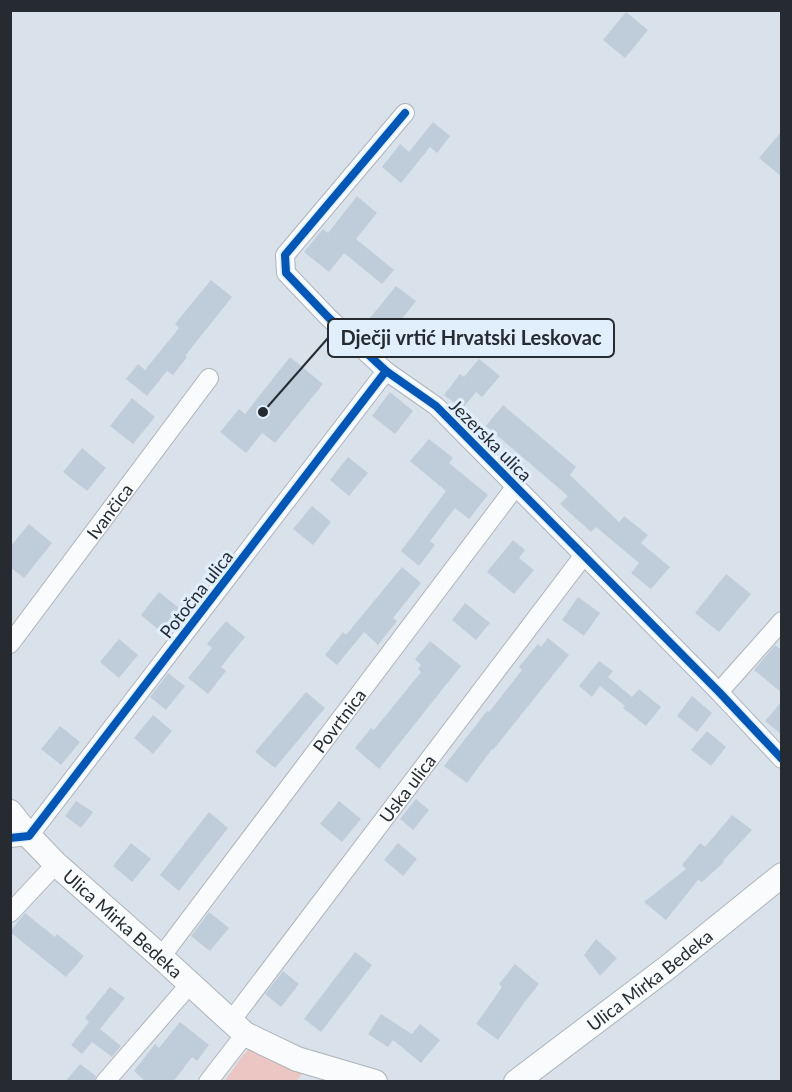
<svg xmlns="http://www.w3.org/2000/svg" width="792" height="1092" viewBox="0 0 792 1092" font-family="Lato,sans-serif">
  <style>
    .green { fill: #ebc6c2 }
    .building { fill: #bfcddb }
    .lines { fill: none; stroke-linecap: round; stroke-linejoin: round }
    .minor-casing { stroke: #adb4ba; stroke-width: 20 }
    .major-casing { stroke: #adb4ba; stroke-width: 26 }
    .minor { stroke: #f9fbfc; stroke-width: 18 }
    .major { stroke: #f9fbfc; stroke-width: 24 }
    .cycleway-casing { stroke: #e1effc; stroke-width: 11 }
    .cycleway { stroke: #0057b8; stroke-width: 8 }
    .labels { text-anchor: middle; dominant-baseline: central; stroke-width: 6; stroke-linejoin: round; paint-order: stroke }
    .street-label { font-size: 18px; fill: #252b31; stroke: #e1effc }
    .leader { fill: none; stroke: #252b31; stroke-width: 2 }
    .callout-dot { fill: #252b31; stroke: #e1effc; stroke-width: 2 }
    .callout { fill: #e1effc; stroke: #252b31; stroke-width: 2 }
    .callout-label { font-size: 20px; text-anchor: middle; font-weight: bold; fill: #252b31 }
  </style>
  <rect width="100%" height="100%" fill="#d9e2ea"/>
  <!-- green -->
  <polygon class="green" points="249,1049 275,1062 303,1072 297,1081 224,1082 243,1055"/>
  <!-- building -->
  <g class="building">
    <polygon points="626,12 648,30 625,58 603,40"/>
    <polygon points="433,122 450,136 437,153 430,147 401,183 382,167 400,144 409,152"/>
    <polygon points="782,131 782,177 759,158"/>
    <polygon points="357,196 377,213 356,239 394,270 382,284 344,253 329,272 304,252 323,229 328,233"/>
    <polygon points="211,280 232,297 185,356 187,357 173,375 167,371 147,396 126,379 138,364 145,370 179,328 175,324"/>
    <polygon points="396,286 416,301 390,334 370,318"/>
    <polygon points="290,357 323,384 275,443 262,433 246,453 220,432 239,409 245,414"/>
    <polygon points="479,359 500,376 482,397 476,392 462,409 444,395 460,374 464,377"/>
    <polygon points="390,392 413,411 395,434 372,416"/>
    <polygon points="132,398 155,417 133,444 110,426"/>
    <polygon points="503,405 576,467 570,475 619,522 624,516 648,535 641,543 670,567 651,589 631,573 639,563 596,527 591,532 560,504 568,496 486,426"/>
    <polygon points="429,439 453,458 449,463 488,495 469,519 455,508 430,541 435,545 419,566 401,551 446,491 410,461"/>
    <polygon points="82,448 106,468 87,491 63,472"/>
    <polygon points="348,457 368,473 349,496 330,480"/>
    <polygon points="312,506 331,522 313,545 293,529"/>
    <polygon points="29,524 52,543 24,578 10,567 10,547"/>
    <polygon points="513,540 525,550 519,558 534,570 514,594 487,572"/>
    <polygon points="402,567 421,583 393,618 397,621 378,645 364,632 337,665 325,655 343,632 346,635"/>
    <polygon points="726,574 751,594 719,632 695,613"/>
    <polygon points="159,592 179,608 160,631 141,615"/>
    <polygon points="578,597 600,613 584,636 562,620"/>
    <polygon points="465,603 490,623 476,640 452,620"/>
    <polygon points="226,621 245,637 221,667 226,671 208,694 188,678 212,648 207,644"/>
    <polygon points="548,638 569,655 493,750 492,749 467,783 444,766 487,711 489,712 522,670 519,667 538,644 541,647"/>
    <polygon points="119,639 138,655 119,678 100,662"/>
    <polygon points="430,641 461,666 379,769 355,748 371,728 374,730 421,672 418,669 421,665 415,659"/>
    <polygon points="775,645 782,650 782,693 754,670"/>
    <polygon points="599,661 613,671 608,677 632,697 639,689 661,707 646,726 623,708 625,706 600,686 592,697 579,686"/>
    <polygon points="168,673 185,686 166,710 150,697"/>
    <polygon points="306,692 325,708 275,768 255,752"/>
    <polygon points="692,696 712,713 697,732 677,716"/>
    <polygon points="782,701 782,735 765,721"/>
    <polygon points="153,715 172,731 153,754 134,738"/>
    <polygon points="60,726 80,742 61,765 41,749"/>
    <polygon points="707,731 726,747 711,766 691,750"/>
    <polygon points="416,799 429,810 413,830 400,819"/>
    <polygon points="76,801 93,812 81,828 65,816"/>
    <polygon points="339,801 361,819 342,842 320,824"/>
    <polygon points="209,812 228,828 179,891 160,875"/>
    <polygon points="732,815 752,830 723,861 724,862 702,882 698,880 666,920 644,902 686,869 682,865 700,843 705,847"/>
    <polygon points="131,843 151,859 132,882 113,866"/>
    <polygon points="398,843 417,859 403,876 384,860"/>
    <polygon points="209,912 229,928 210,951 191,936"/>
    <polygon points="25,913 55,937 57,934 84,956 66,977 10,932"/>
    <polygon points="596,939 617,958 600,976 584,955"/>
    <polygon points="355,952 372,965 321,1032 304,1019"/>
    <polygon points="515,964 539,984 524,1003 498,1040 476,1024 502,987 499,984"/>
    <polygon points="283,971 299,984 281,1007 265,994"/>
    <polygon points="110,987 125,998 100,1029 121,1046 112,1057 92,1042 82,1054 71,1045 89,1022 85,1018"/>
    <polygon points="381,1014 412,1034 420,1024 440,1040 421,1063 393,1040 388,1047 368,1034"/>
    <polygon points="180,1022 209,1045 197,1061 192,1057 173,1082 146,1082 134,1071 155,1044 159,1048"/>
    <polygon points="80,1064 96,1076 94,1082 65,1082"/>
  </g>
  <g class="lines">
    <defs>
      <g id="minor">
        <polyline points="405,113 285,255 286,273 328,317 386,371 436,406 719,692 782,759"/>
        <path id="s1" d="M10 644 209 378"/>
        <polyline points="719,692 782,621"/>
        <polyline points="10,838 29,836 386,371"/>
        <polyline points="10,913 56,864"/>
        <path id="s2" d="M161 957 516 486"/>
        <path id="s3" d="M231 1021 584 555"/>
        <polyline points="105,1082 190,984"/>
        <polyline points="208,1082 245,1034"/>
      </g>
      <g id="major">
        <path id="s4" d="M10 812 29 836 56 864 161 957 245 1034 297 1059 375 1082"/>
        <path id="s5" d="M516 1082 668 967 782 875"/>
      </g>
    </defs>
    <!-- minor casing -->
    <use href="#minor" class="minor-casing"/>
    <!-- major casing -->
    <use href="#major" class="major-casing"/>
    <!-- minor -->
    <use href="#minor" class="minor"/>
    <!-- major -->
    <use href="#major" class="major"/>
    <defs>
      <g id="cycleway">
        <polyline points="405,113 285,255 286,273 328,317 386,371 436,406 719,692 782,759"/>
        <polyline points="10,838 29,836 386,371"/>
      </g>
    </defs>
    <!-- cycleway casing -->
    <use href="#cycleway" class="cycleway-casing"/>
    <!-- cycleway -->
    <use href="#cycleway" class="cycleway"/>
  </g>
  <g class="labels">
    <!-- street labels -->
    <g class="street-label">
      <text transform="translate(491 440) rotate(45)">Jezerska ulica</text>
      <text stroke="none"><textPath href="#s1" startOffset="166">Ivančica</textPath></text>
      <text transform="translate(196 594) rotate(-52)">Potočna ulica</text>
      <text stroke="none"><textPath href="#s2" startOffset="296">Povrtnica</textPath></text>
      <text stroke="none"><textPath href="#s3" startOffset="292">Uska ulica</textPath></text>
      <text stroke="none"><textPath href="#s4" startOffset="159">Ulica Mirka Bedeka</textPath></text>
      <text stroke="none"><textPath href="#s5" startOffset="168">Ulica Mirka Bedeka</textPath></text>
    </g>
  </g>
  <!-- callouts -->
  <path class="leader" d="M263 412L328 338"/>
  <circle class="callout-dot" cx="263" cy="412" r="6"/>
  <rect class="callout" x="328" y="319" width="286" height="38" rx="6"/>
  <g class="callout-label">
    <text x="471" y="345">Dječji vrtić Hrvatski Leskovac</text>
  </g>
  <!-- border -->
  <rect width="792" height="1092" fill="none" stroke="#252b31" stroke-width="24"/>
</svg>
